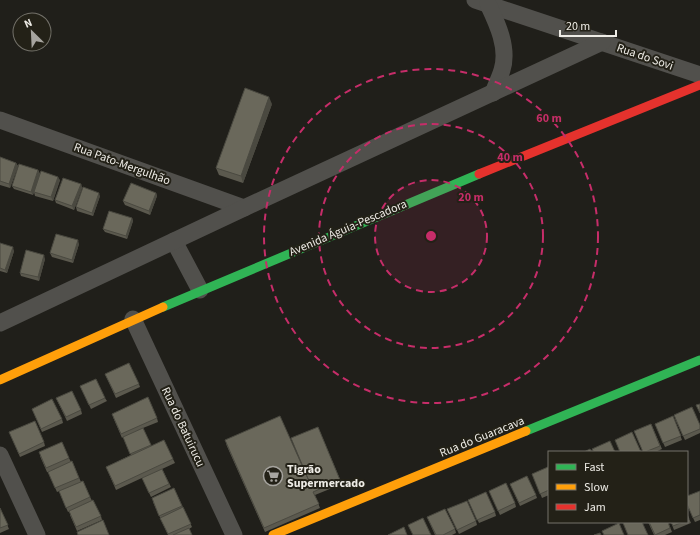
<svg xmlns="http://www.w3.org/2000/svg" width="700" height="535" viewBox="0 0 700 535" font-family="'Source Sans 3',sans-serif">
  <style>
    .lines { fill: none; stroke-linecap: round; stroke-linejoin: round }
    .street { stroke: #51504c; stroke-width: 17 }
    .fast { stroke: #30b455; stroke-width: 9 }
    .slow { stroke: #ff9f0a; stroke-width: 9 }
    .jam { stroke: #e5322d; stroke-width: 9 }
    .wall { fill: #5b594e }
    .shaded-wall { fill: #4a4940 }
    .building { fill: #6a685b; stroke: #4a4940 }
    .ring { fill: none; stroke: #c62d69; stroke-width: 2; stroke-dasharray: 7 5 }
    .labels { text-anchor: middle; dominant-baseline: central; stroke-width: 4; stroke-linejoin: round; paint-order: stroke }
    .street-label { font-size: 12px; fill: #eeece6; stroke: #232117 }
    .poi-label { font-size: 12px; font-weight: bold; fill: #eeece6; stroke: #232117; text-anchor: start }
    .centre { fill: #c62d69; stroke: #232117; stroke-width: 2 }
    .ring-label { font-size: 12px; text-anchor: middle; font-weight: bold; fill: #c62d69; stroke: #232117; stroke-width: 4; stroke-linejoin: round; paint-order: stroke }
  </style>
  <rect width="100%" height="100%" fill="#201f1a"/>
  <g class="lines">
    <!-- street -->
    <g class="street">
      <polyline points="475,0 700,75"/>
      <path d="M488 4C497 23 509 48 502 70 500 77 496 85 493 93"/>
      <polyline points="0,120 244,208"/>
      <polyline points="174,241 200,290"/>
      <polyline points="133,319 234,535"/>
      <polyline points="0,323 244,208 602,42"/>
      <polyline points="0,455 37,535"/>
    </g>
    <!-- fast -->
    <g class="fast">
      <polyline points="163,307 479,174"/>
      <polyline points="526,431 700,360"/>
    </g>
    <!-- slow -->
    <g class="slow">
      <polyline points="0,380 163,307"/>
      <polyline points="273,535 526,431"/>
    </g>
    <!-- jam -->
    <polyline class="jam" points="479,174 700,85"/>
  </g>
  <!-- wall -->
  <g class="wall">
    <polygon points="272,104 243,183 219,175 216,168"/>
    <polygon points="0,157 16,163 18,166 10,188 0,185"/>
    <polygon points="38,170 40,174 60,180 53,201 35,196 34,192 38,181 33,195 14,189 12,186"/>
    <polygon points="81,184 82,188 74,210 56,203 55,200"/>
    <polygon points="156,193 157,196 150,215 125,205 123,201"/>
    <polygon points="100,196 93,216 77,211 76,207"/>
    <polygon points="132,218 133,221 127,239 105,232 103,229"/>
    <polygon points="0,243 14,251 7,273 0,271"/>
    <polygon points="79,244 73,263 52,257 50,253"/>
    <polygon points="45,259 39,281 21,276 20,273"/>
    <polygon points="105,374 139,384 140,387 116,398"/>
    <polygon points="80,386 105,398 107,401 91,409"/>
    <polygon points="56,398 81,410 82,414 67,421"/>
    <polygon points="32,409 62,419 63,423 42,432"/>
    <polygon points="673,416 682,440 665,447 655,424"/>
    <polygon points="113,417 157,418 158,422 143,428 151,446 173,459 175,463 162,469 171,487 151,497 142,478 144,477 116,490 106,467 131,455 123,437 122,438"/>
    <polygon points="675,419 700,425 700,433 685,440"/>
    <polygon points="651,424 662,449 655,452 643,452"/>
    <polygon points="318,427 342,484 315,495 320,508 265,532 226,444 307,477"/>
    <polygon points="11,436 44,442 45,446 20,457"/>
    <polygon points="40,456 69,458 71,462 72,461 81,482 57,492 48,472 47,472"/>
    <polygon points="549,468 549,495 542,498 532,474"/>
    <polygon points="83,481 92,501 68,512 59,491"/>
    <polygon points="510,484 536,495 537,498 520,506"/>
    <polygon points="174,488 192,527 189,529 192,535 168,535 153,502"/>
    <polygon points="489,491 515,503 516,507 500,515"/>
    <polygon points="700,491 700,520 695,522 687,505"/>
    <polygon points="468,500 495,512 496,516 479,523"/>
    <polygon points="0,508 9,529 0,533"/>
    <polygon points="447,509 476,521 477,525 459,534"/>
    <polygon points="687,514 691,523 674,530 671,522 687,522"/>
    <polygon points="70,515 101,516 102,520 77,531"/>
    <polygon points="427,517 455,529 456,533 452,535 435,535"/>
    <polygon points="648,522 668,522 672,532 665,535 654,535"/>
  </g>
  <!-- shaded-wall -->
  <g class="shaded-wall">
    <polygon points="269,97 272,104 243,183 241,176"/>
    <polygon points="16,163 18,166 10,188 9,184"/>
    <polygon points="38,170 40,174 33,195 31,192"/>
    <polygon points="58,177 60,180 53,201 51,197"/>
    <polygon points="81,184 82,188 74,210 72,206"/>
    <polygon points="99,193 100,196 93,216 92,213"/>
    <polygon points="156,193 157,196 150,215 149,211"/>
    <polygon points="132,218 133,221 127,239 126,236"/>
    <polygon points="78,240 79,244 73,263 72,260"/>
    <polygon points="13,247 14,251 7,273 5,270"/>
    <polygon points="44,255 45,259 39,281 38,277"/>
  </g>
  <!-- building -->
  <g class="building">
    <polygon points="245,88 269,97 241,176 216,168"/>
    <polygon points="0,157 16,163 9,184 0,181"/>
    <polygon points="19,164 38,170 31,192 12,186"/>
    <polygon points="41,171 58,177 51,197 34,192"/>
    <polygon points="63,178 81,184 72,206 55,200"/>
    <polygon points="131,183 156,193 149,211 123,201"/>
    <polygon points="83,187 99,193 92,213 76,207"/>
    <polygon points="109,211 132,218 126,236 103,229"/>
    <polygon points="56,234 78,240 72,260 50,253"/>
    <polygon points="0,243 13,247 5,270 0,268"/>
    <polygon points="26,250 44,255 38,277 20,273"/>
    <polygon points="129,363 139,384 115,394 105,374"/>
    <polygon points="96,379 105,398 89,405 80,386"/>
    <polygon points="72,391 81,410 66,417 56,398"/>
    <polygon points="148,397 157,418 121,434 112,414"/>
    <polygon points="52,399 62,419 41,429 32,409"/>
    <polygon points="700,404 700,413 696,405"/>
    <polygon points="692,407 700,425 700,429 683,436 674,415"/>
    <polygon points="280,416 309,481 291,438 318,427 340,480 313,492 319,504 264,528 225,440"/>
    <polygon points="673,416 681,436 663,443 655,424"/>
    <polygon points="35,421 44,442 19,454 9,432"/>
    <polygon points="651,424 660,446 645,452 643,452 634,431"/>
    <polygon points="143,428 151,445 130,454 123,437"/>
    <polygon points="632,432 641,452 620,452 615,440"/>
    <polygon points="164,440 173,459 115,486 106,467"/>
    <polygon points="610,441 615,452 594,452 592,449"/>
    <polygon points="62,442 69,458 46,468 39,452"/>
    <polygon points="590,449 592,452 584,452"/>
    <polygon points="72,461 79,478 55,488 48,472"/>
    <polygon points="548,467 549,468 549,490 540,494 532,474"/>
    <polygon points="162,469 169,484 149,493 142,478"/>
    <polygon points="527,476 536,495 519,503 510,484"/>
    <polygon points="83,481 90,497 66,508 59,491"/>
    <polygon points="506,483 515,503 498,511 489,491"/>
    <polygon points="174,488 182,506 159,516 152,498"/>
    <polygon points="700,491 700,515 693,518 687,504 687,496"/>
    <polygon points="486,492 495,512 477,520 468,500"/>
    <polygon points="93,500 101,516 76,527 69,511"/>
    <polygon points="467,501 476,521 457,530 447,509"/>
    <polygon points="183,507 191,524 168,534 160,518"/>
    <polygon points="0,508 8,525 0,528"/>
    <polygon points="445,509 455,529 443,535 436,535 427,517"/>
    <polygon points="687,514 689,519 687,520"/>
    <polygon points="423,518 431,535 413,535 408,525"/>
    <polygon points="103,520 109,535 78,535 77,532"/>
    <polygon points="625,522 642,522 648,535 628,535 623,523"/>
    <polygon points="649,522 668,522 670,528 655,535"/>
    <polygon points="671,522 683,522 673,526"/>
    <polygon points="619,523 624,535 604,535 602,531"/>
    <polygon points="404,527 407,535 388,535"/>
    <polygon points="189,528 192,535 173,535"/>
    <polygon points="600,533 601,535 594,535"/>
  </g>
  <!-- distance rings -->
  <circle cx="431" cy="236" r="56" fill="#c62d69" fill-opacity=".12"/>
  <g class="ring">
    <circle cx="431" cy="236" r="56"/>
    <circle cx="431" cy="236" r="112"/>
    <circle cx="431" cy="236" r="167"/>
  </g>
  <!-- icons -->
  <defs>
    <symbol id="supermarket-ring" viewBox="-11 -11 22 22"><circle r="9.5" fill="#232117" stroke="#a6a49f" stroke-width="1.5"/><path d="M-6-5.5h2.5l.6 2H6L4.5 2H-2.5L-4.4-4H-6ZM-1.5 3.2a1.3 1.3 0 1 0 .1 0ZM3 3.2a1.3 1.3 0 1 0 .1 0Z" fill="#a6a49f"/></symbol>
  </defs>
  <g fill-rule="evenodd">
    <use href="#supermarket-ring" x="262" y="465" width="22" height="22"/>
  </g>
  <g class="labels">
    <!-- street labels -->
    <g class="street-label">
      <text transform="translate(645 57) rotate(19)">Rua do Sovi</text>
      <text transform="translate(122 164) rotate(20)">Rua Pato-Mergulhão</text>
      <text transform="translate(348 228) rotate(-23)">Avenida Águia-Pescadora</text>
      <text transform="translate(183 427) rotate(65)">Rua do Batuirucu</text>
      <text transform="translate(482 437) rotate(-22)">Rua do Guaracava</text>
    </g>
    <!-- poi labels -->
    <g class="poi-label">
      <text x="287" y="469">Tigrão<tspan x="287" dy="14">Supermercado</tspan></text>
    </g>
  </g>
  <circle cx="431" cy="236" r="6" class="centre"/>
  <g class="ring-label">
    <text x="549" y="122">60 m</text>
    <text x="510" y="161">40 m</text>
    <text x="471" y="201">20 m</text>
  </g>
  <!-- legend -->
  <rect x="548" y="451" width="140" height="72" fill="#232117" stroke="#74726a"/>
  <rect x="556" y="464" width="20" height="6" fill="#30b455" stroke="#74726a"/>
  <text x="584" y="471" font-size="12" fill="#eeece6">Fast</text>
  <rect x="556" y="484" width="20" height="6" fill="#ff9f0a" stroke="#74726a"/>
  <text x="584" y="491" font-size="12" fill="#eeece6">Slow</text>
  <rect x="556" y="504" width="20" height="6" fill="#e5322d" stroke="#74726a"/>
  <text x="584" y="511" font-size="12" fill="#eeece6">Jam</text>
  <!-- north arrow -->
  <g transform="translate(32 32) rotate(336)"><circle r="19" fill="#232117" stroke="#74726a"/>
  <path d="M0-3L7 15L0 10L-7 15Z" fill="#a6a49f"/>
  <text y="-6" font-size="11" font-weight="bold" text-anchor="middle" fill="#eeece6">N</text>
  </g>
  <!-- scale -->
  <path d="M560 30v6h56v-6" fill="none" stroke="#eeece6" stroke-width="2"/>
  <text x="566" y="30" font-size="12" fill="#eeece6" stroke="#232117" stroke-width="3" paint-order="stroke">20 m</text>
</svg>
